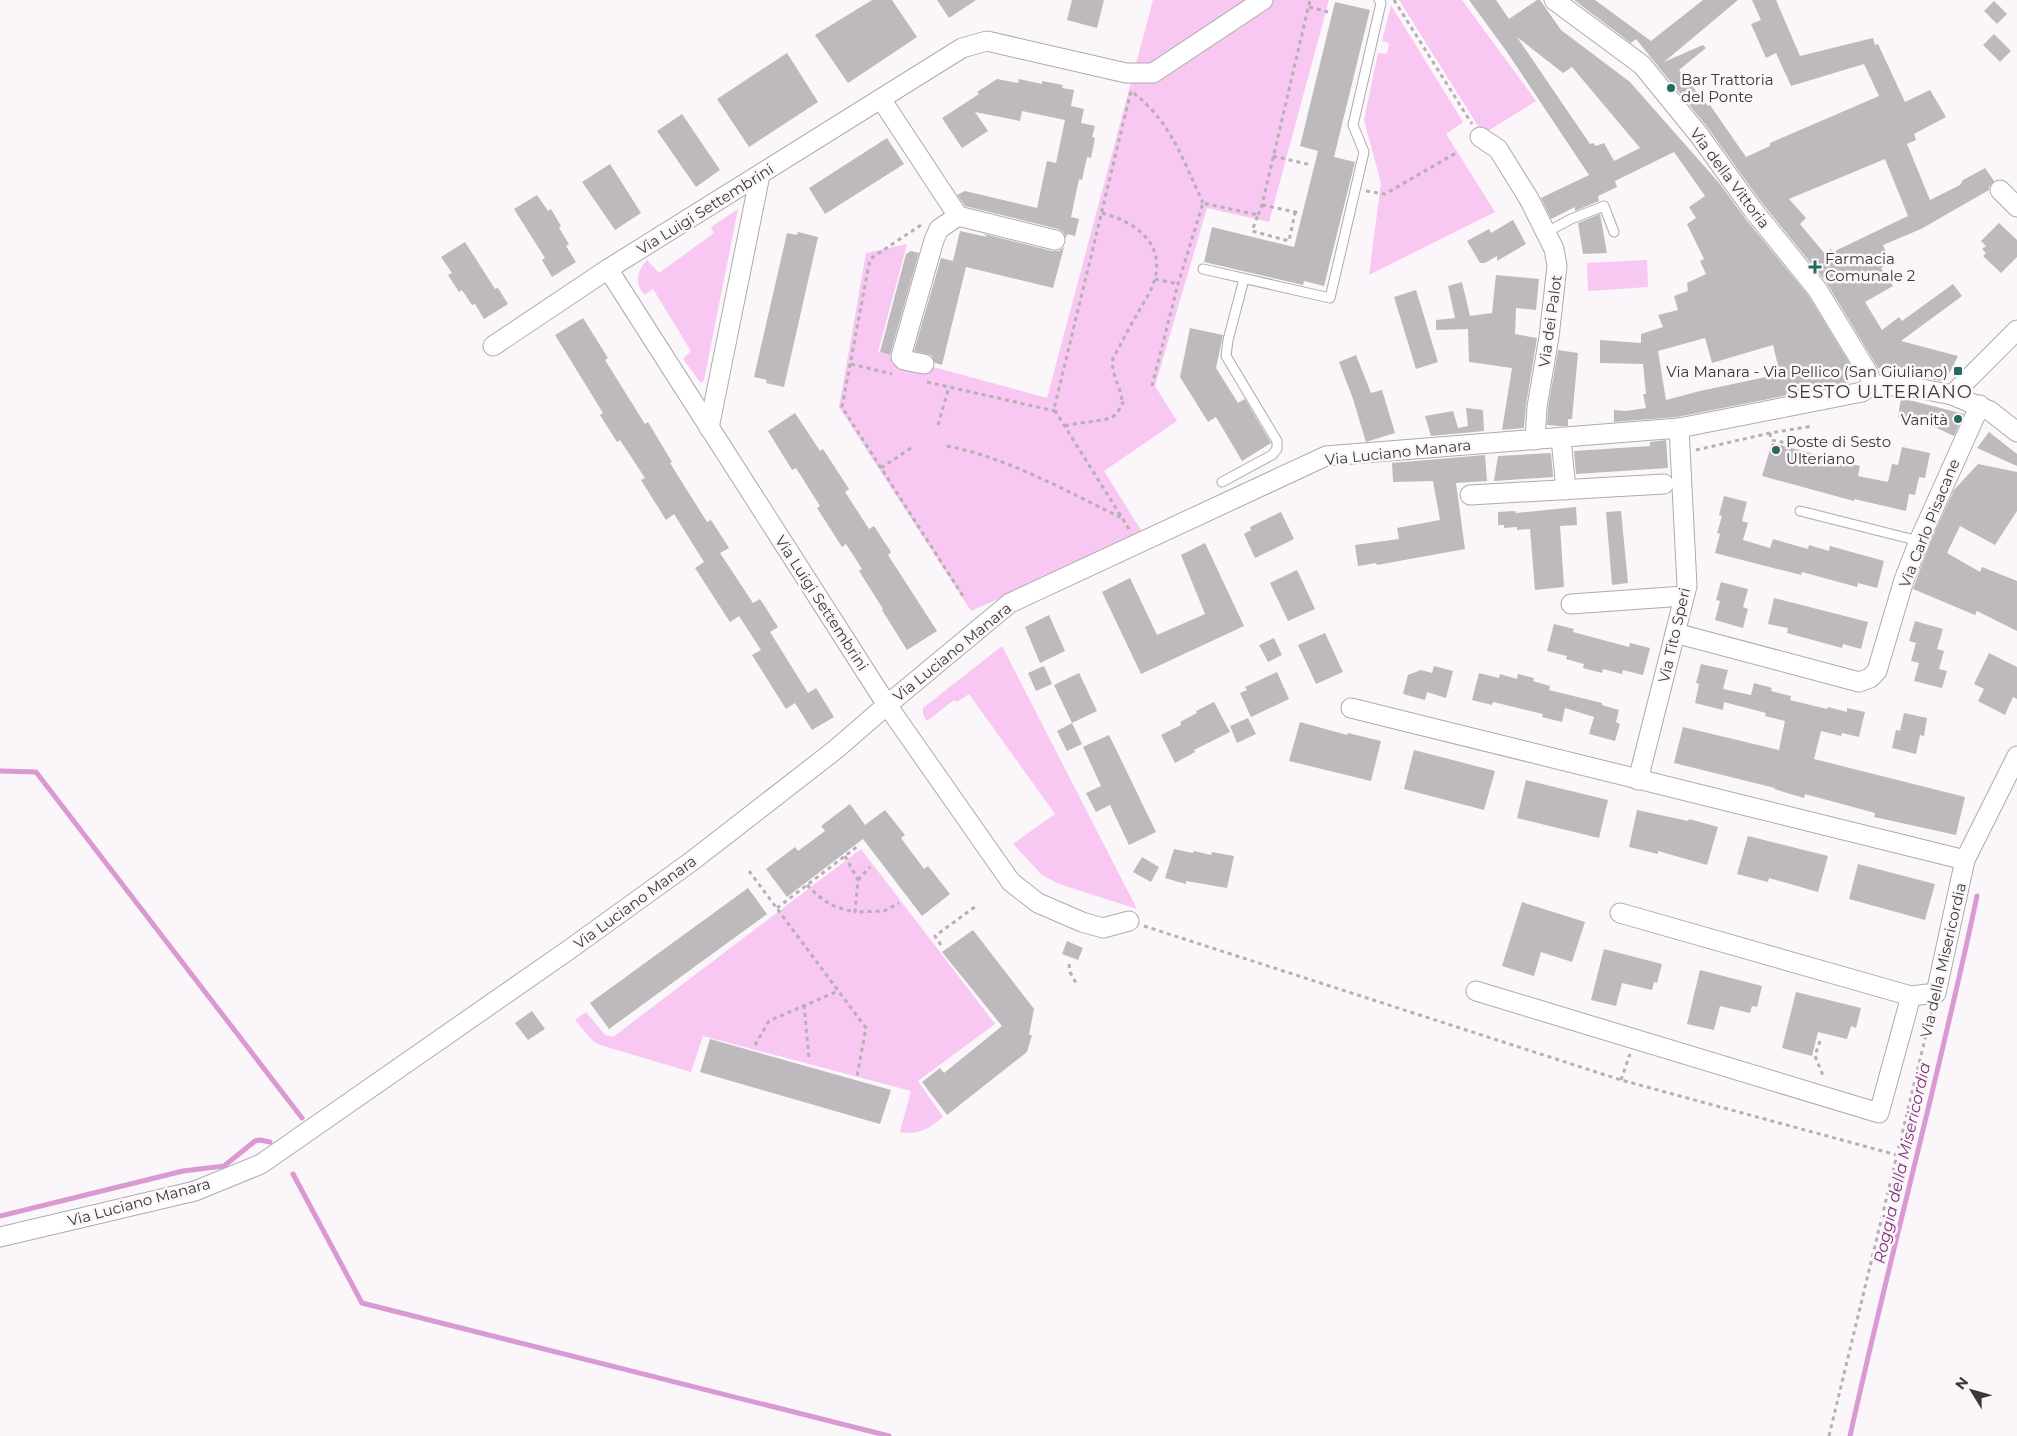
<svg xmlns="http://www.w3.org/2000/svg" width="2017" height="1436" viewBox="0 0 2017 1436" font-family="Montserrat,sans-serif">
  <style>
    .green { fill: #f8c7f2 }
    .lines { fill: none; stroke-linecap: round; stroke-linejoin: round }
    .stream { stroke: #da99d3; stroke-width: 5 }
    .building { fill: #beb9bd; fill-rule: evenodd }
    .service-casing { stroke: #aeaaad; stroke-width: 11 }
    .minor-casing { stroke: #aeaaad; stroke-width: 21 }
    .path { stroke: #b4b0b3; stroke-width: 3; stroke-dasharray: 4 4; stroke-linecap: butt }
    .service { stroke: #fff; stroke-width: 9 }
    .minor { stroke: #fff; stroke-width: 19 }
    .poi-dot { fill: #246b5f; stroke: #faf6f9; stroke-width: 2 }
    .labels { text-anchor: middle; dominant-baseline: central; stroke-width: 5; stroke-linejoin: round; paint-order: stroke }
    .poi-label { font-size: 15px; fill: #3a383a; stroke: #faf6f9; text-anchor: start }
    .street-label { font-size: 15px; fill: #3a383a; stroke: #faf6f9 }
    .water-label { font-size: 16px; font-style: italic; fill: #7d3177; stroke: #faf6f9 }
    .quarter-label { font-size: 18px; letter-spacing: 1px; fill: #3a383a; stroke: #faf6f9 }
  </style>
  <rect width="100%" height="100%" fill="#faf6f9"/>
  <!-- green -->
  <g class="green">
    <polygon points="1153,0 1329,0 1269,222 1207,208 1155,386 1177,421 1104,471 1144,535 971,611 839,407 866,253 907,244 878,352 1047,398"/>
    <polygon points="1399,0 1462,0 1536,101 1483,134"/>
    <polygon points="1391,5 1463,122 1446,134 1495,212 1369,275 1381,183 1364,120 1378,53 1387,54 1389,43 1382,41"/>
    <path d="M738 209 704 380 701 383 683 359 691 351 653 289 644 295C634 282 637 271 647 260L659 273 714 233 711 227Z"/>
    <polygon points="1647,260 1648,287 1588,291 1587,263"/>
    <polygon points="1002,646 1137,909 1059,884 1042,875 1013,844 1055,814 969,694 957,702 954,700 927,721 923,714 923,708"/>
    <path d="M861 849 995 1024 918 1081 943 1117C930 1128 918 1136 900 1132L911 1091 703 1036 691 1072 600 1045 593 1041 575 1020 586 1012 605 1035 613 1037Z"/>
  </g>
  <g class="lines">
    <!-- stream -->
    <g class="stream">
      <polyline points="0,771 36,772 302,1118"/>
      <polyline points="293,1174 362,1303 889,1436"/>
      <polyline points="0,1216 183,1171 224,1166 255,1141 260,1140 270,1142"/>
      <path d="M1850 1436C1890 1255 1939 1077 1977 896"/>
    </g>
  </g>
  <!-- building -->
  <g class="building">
    <polygon points="872,0 892,0 917,37 848,83 815,35"/>
    <polygon points="937,0 976,0 949,18"/>
    <polygon points="1072,0 1104,0 1097,28 1067,20"/>
    <path d="M1469 0H1496L1509 19 1537 0H1540L1561 30 1630 82 1720 184 1744 217 1808 295 1853 369 1849 383 1677 417 1614 422V410L1626 411 1646 408 1643 394H1646L1643 364 1600 363V340L1641 343V334L1663 327 1658 315 1678 310 1674 296 1688 291 1687 283 1706 274 1700 261 1704 259 1687 224 1696 218 1689 207 1705 196 1674 152 1615 181 1617 187 1598 196 1599 201 1575 211V207L1551 219 1541 198 1589 175 1507 52ZM1517 37 1563 73 1572 67 1640 148 1614 161 1604 143 1596 146 1593 143 1590 144ZM1705 338 1712 363 1773 345 1780 374 1700 391 1666 400 1658 351Z"/>
    <path d="M1574 0H1595L1651 41 1703 0H1738L1664 62 1703 45 1706 48 1679 70 1708 106 1710 105 1746 157 1770 146V143L1879 96 1864 64 1791 86 1776 53 1766 58 1751 24 1761 20 1752 0H1776L1800 56 1873 38 1875 45 1878 44 1905 102 1930 90 1946 117 1914 134 1916 140 1907 144 1930 200 1960 185 1963 180 1985 168 1994 181 1989 187V190L1921 229 1883 245 1890 262 1881 268 1893 286 1865 302 1882 330 1899 317 1902 321 1953 284 1962 296 1901 341 1958 356 1945 382 1878 368 1826 282 1762 203 1708 128 1636 39 1631 43ZM1885 159 1908 216 1833 252 1831 249 1825 254 1800 224 1806 218 1789 199Z"/>
    <polygon points="1994,1 2007,14 1997,24 1984,11"/>
    <polygon points="1335,2 1370,10 1334,157 1355,162 1324,286 1304,281 1303,285 1204,262 1212,227 1294,247 1318,151 1300,146"/>
    <polygon points="1994,34 2011,51 2000,62 1983,45"/>
    <polygon points="787,53 818,102 749,147 717,99"/>
    <polygon points="997,79 1018,83 1019,79 1042,84 1042,81 1063,85 1062,88 1074,90 1071,106 1084,109 1081,123 1095,126 1092,137 1095,138 1091,158 1087,157 1082,180 1079,179 1071,217 1079,219 1075,236 1067,234 1066,238 1063,232 1058,229 965,206 957,195 965,191 1037,208 1047,161 1056,163 1065,120 1022,111 1020,121 975,112 988,131 962,148 942,118 979,94 977,92"/>
    <polygon points="682,114 720,170 696,187 657,131"/>
    <polygon points="887,138 904,164 825,214 809,188"/>
    <polygon points="610,164 641,213 615,230 582,182"/>
    <polygon points="537,195 548,211 551,209 561,226 559,228 569,244 566,246 576,262 552,277 542,260 545,258 514,209"/>
    <polygon points="1600,214 1607,253 1583,254 1578,223"/>
    <polygon points="1513,220 1526,244 1497,261 1497,256 1485,263 1480,263 1467,241 1489,229 1491,233"/>
    <polygon points="1999,223 2017,240 2017,257 2001,273 1983,256 1986,253 1982,249 1986,246 1981,241"/>
    <polygon points="960,231 987,237 984,234 1052,251 1059,251 1064,247 1053,288 966,267 942,365 935,363 931,355 914,351 941,258 953,261"/>
    <polygon points="798,232 818,237 784,387 766,383 767,380 754,377 787,233 797,235"/>
    <polygon points="465,242 495,289 498,288 508,304 484,319 475,304 472,305 462,290 459,292 448,275 452,273 441,257"/>
    <polygon points="911,251 919,253 890,355 880,352 906,254"/>
    <polygon points="1496,275 1539,279 1536,310 1516,308 1515,334 1537,338 1526,405 1524,428 1502,430 1512,368 1469,362 1468,329 1436,330 1436,320 1455,318 1448,286 1462,282 1470,316 1492,313"/>
    <polygon points="1416,290 1438,362 1416,369 1394,297"/>
    <polygon points="583,318 608,358 605,360 645,424 648,422 672,462 670,463 707,522 711,520 729,548 720,553 753,603 760,599 778,627 770,632 808,693 816,688 834,717 812,730 795,703 786,709 752,655 761,650 739,616 730,622 695,568 704,562 674,514 666,520 641,480 645,478 620,440 617,442 600,415 603,413 555,335"/>
    <polygon points="1190,328 1223,335 1216,368 1238,403 1245,399 1271,443 1242,461 1216,417 1208,422 1180,377"/>
    <polygon points="1558,350 1578,353 1572,419 1568,419 1568,426 1559,426 1547,425 1548,408"/>
    <polygon points="1356,355 1371,393 1382,390 1395,433 1369,441 1366,442 1353,399 1339,362"/>
    <polygon points="1901,398 1964,414 1954,436 1926,423 1898,417"/>
    <polygon points="1466,408 1483,410 1484,431 1431,436 1425,416 1453,411 1458,428 1468,426"/>
    <polygon points="795,413 820,451 823,449 849,489 845,492 869,529 874,526 891,552 888,555 937,631 907,650 882,610 883,609 859,571 862,569 846,544 842,547 817,508 820,506 796,468 792,470 768,431"/>
    <polygon points="1989,432 2017,454 2017,466 1977,448"/>
    <polygon points="1666,440 1668,468 1576,474 1574,451 1650,446 1650,442"/>
    <polygon points="1772,443 1860,466 1858,476 1888,482 1892,464 1898,465 1902,447 1930,453 1925,478 1919,477 1915,495 1909,494 1906,511 1854,499 1854,501 1762,476"/>
    <polygon points="1551,453 1553,477 1494,481 1498,456"/>
    <polygon points="1485,455 1487,481 1456,483 1465,549 1377,565 1376,563 1358,566 1355,545 1399,539 1397,528 1440,520 1433,481 1393,482 1392,463"/>
    <polygon points="1978,464 2017,472 2017,511 1995,545 1960,526 1947,553 1980,572 1982,567 2017,581 2017,631 1977,611 1975,615 1913,589 1929,545 1954,490"/>
    <polygon points="1724,496 1747,502 1742,521 1748,523 1743,540 1770,548 1773,539 1808,549 1809,545 1829,551 1830,546 1884,561 1877,588 1858,583 1857,587 1802,572 1801,575 1715,553 1720,534 1717,533 1722,516 1719,515"/>
    <polygon points="1576,507 1577,525 1560,526 1564,587 1535,590 1530,529 1517,530 1517,527 1504,528 1504,525 1498,525 1498,512 1515,511 1516,513"/>
    <polygon points="1621,511 1628,583 1612,585 1606,512"/>
    <polygon points="1281,512 1294,539 1255,558 1244,534 1251,530 1250,527"/>
    <polygon points="1205,543 1244,626 1141,674 1102,592 1130,578 1157,635 1205,614 1181,555"/>
    <polygon points="1297,570 1315,609 1288,621 1270,583"/>
    <polygon points="1721,582 1748,589 1743,607 1748,609 1743,628 1715,620 1720,601 1716,600"/>
    <polygon points="1774,598 1868,622 1861,649 1843,644 1842,648 1787,633 1788,628 1768,624"/>
    <polygon points="1049,615 1065,651 1040,663 1025,627"/>
    <polygon points="1915,621 1943,629 1937,649 1944,651 1939,669 1947,671 1942,688 1914,681 1919,663 1911,661 1916,643 1909,641"/>
    <polygon points="1554,624 1574,629 1573,632 1629,647 1630,643 1650,648 1643,675 1623,670 1622,674 1603,669 1602,673 1583,668 1584,664 1566,659 1567,656 1547,651"/>
    <polygon points="1325,633 1343,672 1316,684 1298,645"/>
    <polygon points="1274,638 1282,655 1268,662 1259,645"/>
    <polygon points="1989,653 2017,667 2017,699 2013,697 2005,715 1978,701 1984,689 1974,684"/>
    <polygon points="1701,664 1728,670 1723,689 1751,695 1754,683 1772,688 1771,691 1791,696 1790,700 1827,709 1828,707 1847,712 1847,708 1865,712 1859,737 1842,733 1841,736 1821,731 1814,759 1965,797 1956,835 1874,817 1875,813 1805,794 1804,798 1774,789 1775,788 1674,763 1683,727 1779,750 1785,721 1765,716 1766,713 1724,702 1723,710 1695,703 1699,684 1696,683"/>
    <polygon points="1044,666 1052,684 1036,691 1028,673"/>
    <polygon points="1434,666 1453,671 1446,698 1427,692 1425,700 1403,694 1408,675 1421,670 1432,673"/>
    <polygon points="1277,672 1289,699 1251,717 1240,693 1247,690 1245,687"/>
    <polygon points="1079,673 1097,711 1072,723 1054,685"/>
    <polygon points="1479,673 1499,678 1500,674 1517,679 1518,674 1534,678 1533,681 1550,686 1549,690 1602,703 1602,705 1619,710 1616,722 1620,724 1615,741 1589,734 1594,717 1565,708 1562,722 1542,717 1543,714 1510,706 1493,702 1492,705 1472,700"/>
    <polygon points="1214,702 1230,732 1194,750 1195,752 1175,763 1161,735 1181,725 1180,722 1197,713 1196,711"/>
    <polygon points="1904,713 1927,718 1924,736 1920,735 1916,754 1892,748 1896,730 1900,731"/>
    <polygon points="1248,718 1256,734 1237,743 1230,726"/>
    <polygon points="1300,722 1347,735 1348,733 1381,741 1371,781 1289,761"/>
    <polygon points="1072,723 1082,744 1067,751 1057,731"/>
    <polygon points="1109,735 1156,832 1129,845 1110,805 1096,812 1086,793 1101,786 1083,747"/>
    <polygon points="1414,750 1495,771 1484,810 1404,789"/>
    <polygon points="1526,780 1608,800 1599,838 1517,818"/>
    <polygon points="850,804 865,825 885,810 905,835 901,838 924,869 928,866 950,894 922,916 863,839 787,897 766,869 795,847 798,851 825,831 821,826"/>
    <polygon points="1637,810 1688,821 1689,819 1718,827 1707,865 1658,851 1658,854 1629,847"/>
    <polygon points="1748,836 1828,856 1818,892 1769,878 1768,882 1737,874"/>
    <polygon points="1174,849 1193,853 1194,851 1211,855 1212,852 1234,856 1227,888 1186,881 1186,884 1165,878"/>
    <polygon points="1142,857 1159,867 1151,882 1133,872"/>
    <polygon points="1858,864 1935,884 1925,920 1849,899"/>
    <polygon points="748,888 767,914 609,1029 590,1003"/>
    <polygon points="1522,902 1585,922 1572,962 1541,952 1534,976 1502,966"/>
    <polygon points="973,930 1034,1009 1029,1035 1032,1035 1027,1052 947,1115 922,1082 940,1068 944,1073 1002,1026 942,952"/>
    <polygon points="1067,941 1083,948 1078,960 1062,954"/>
    <polygon points="1604,949 1662,964 1657,983 1654,982 1652,990 1622,983 1616,1006 1591,1000"/>
    <polygon points="1700,970 1762,986 1757,1007 1752,1006 1750,1013 1720,1006 1714,1030 1687,1024"/>
    <polygon points="1796,992 1861,1008 1856,1028 1851,1026 1847,1039 1818,1032 1812,1056 1782,1048"/>
    <polygon points="532,1011 545,1029 528,1040 515,1023"/>
    <polygon points="710,1039 891,1090 880,1124 700,1072"/>
  </g>
  <g class="lines">
    <defs>
      <g id="service">
        <polyline points="1545,233 1571,219 1604,206 1614,232"/>
        <polyline points="1203,269 1330,298 1364,152 1353,125 1381,3 1379,0"/>
        <polyline points="1222,482 1272,455 1277,449 1277,441 1226,356 1228,340 1244,279"/>
        <polyline points="1800,511 1919,541"/>
      </g>
      <g id="minor">
        <polyline points="1554,0 1642,65 1699,135 1753,210 1817,289 1868,373 1873,385"/>
        <polyline points="881,99 958,216 1055,240"/>
        <polyline points="1480,137 1498,149 1529,199 1554,249 1557,266 1549,337 1537,407 1535,440"/>
        <polyline points="2000,190 2017,207"/>
        <polyline points="493,346 608,269"/>
        <polyline points="924,364 904,360 901,357 902,353 934,240 939,229 958,216"/>
        <polyline points="1952,395 2017,330"/>
        <polyline points="709,428 760,175"/>
        <polyline points="1561,438 1566,490"/>
        <polyline points="1470,495 1664,484"/>
        <polyline points="1571,604 1684,596"/>
        <polyline points="1675,633 1859,682 1870,678 1877,671 1904,580 1919,541 1980,405"/>
        <polyline points="1351,708 1965,860"/>
        <polyline points="1638,780 1687,586 1679,428"/>
        <polyline points="1620,913 1911,996"/>
        <polyline points="1129,921 1103,928 1082,922 1038,903 1011,882 887,705 608,269 962,48 987,41 1126,73 1153,73 1263,0"/>
        <polyline points="1476,991 1879,1113 1911,996 1936,993 1965,860 2017,756"/>
        <polyline points="0,1237 195,1191 261,1164 570,949 692,861 835,750 887,705 1010,603 1326,456 1679,428 1862,392 1873,385 1912,387 1952,395 1990,411 2017,432"/>
      </g>
    </defs>
    <!-- service casing -->
    <use href="#service" class="service-casing"/>
    <!-- minor casing -->
    <use href="#minor" class="minor-casing"/>
    <!-- path -->
    <g class="path">
      <polyline points="1394,0 1472,124"/>
      <polyline points="1309,7 1328,12"/>
      <polyline points="1273,156 1311,165"/>
      <polyline points="1366,191 1385,194 1456,153"/>
      <polyline points="1262,205 1300,213"/>
      <path d="M1102 213C1137 222 1169 246 1152 287 1149 295 1143 303 1139 311 1130 326 1122 342 1113 358 1110 375 1122 387 1122 403"/>
      <polyline points="1258,215 1262,205 1310,0"/>
      <polyline points="921,225 870,259 842,407 963,596"/>
      <polyline points="1155,279 1178,284"/>
      <polyline points="851,364 892,374"/>
      <polyline points="927,382 1055,411"/>
      <polyline points="1152,386 1178,284 1203,203 1258,215 1252,231 1289,241 1295,213"/>
      <polyline points="938,425 949,387"/>
      <path d="M1065 426C1080 422 1097 422 1110 418 1116 416 1120 409 1122 403H1126"/>
      <polyline points="1770,433 1771,440 1782,442 1781,446"/>
      <path d="M947 446C1006 457 1068 492 1122 518"/>
      <polyline points="1696,450 1770,433 1813,426"/>
      <polyline points="881,468 914,446"/>
      <path d="M1129 529 1054 409 1131 91C1171 121 1183 160 1203 203"/>
      <polyline points="845,856 858,880 855,912 884,911 899,903"/>
      <polyline points="749,871 866,1028 857,1076"/>
      <polyline points="858,880 870,867"/>
      <path d="M807 885C824 902 831 907 855 912"/>
      <polyline points="777,908 858,846"/>
      <polyline points="1144,926 1621,1080 1897,1155"/>
      <polyline points="941,945 935,936 976,906"/>
      <polyline points="1069,964 1070,972 1076,983"/>
      <polyline points="804,1005 809,1058"/>
      <polyline points="1820,1041 1815,1056 1824,1078"/>
      <polyline points="755,1045 769,1021 838,991"/>
      <polyline points="1621,1080 1630,1054"/>
      <polyline points="1829,1436 1932,1010"/>
    </g>
    <!-- service -->
    <use href="#service" class="service"/>
    <!-- minor -->
    <use href="#minor" class="minor"/>
  </g>
  <!-- markers -->
  <g class="poi-dot">
    <circle cx="1671" cy="88" r="5"/>
    <path d="M1812.5 259.5h5v5h5v5h-5v5h-5v-5h-5v-5h5z"/>
    <rect x="1953" y="366" width="10" height="10" rx="2.5"/>
    <circle cx="1958" cy="419" r="5"/>
    <circle cx="1776" cy="450" r="5"/>
  </g>
  <g class="labels">
    <!-- poi labels -->
    <g class="poi-label">
      <text x="1681" y="79">Bar Trattoria<tspan x="1681" dy="17">del Ponte</tspan></text>
      <text x="1825" y="258">Farmacia<tspan x="1825" dy="17">Comunale 2</tspan></text>
      <text x="1948" y="371" text-anchor="end">Via Manara - Via Pellico (San Giuliano)</text>
      <text x="1948" y="419" text-anchor="end">Vanità</text>
      <text x="1786" y="441">Poste di Sesto<tspan x="1786" dy="17">Ulteriano</tspan></text>
    </g>
    <!-- street labels -->
    <g class="street-label">
      <text transform="translate(1730 178) rotate(53)">Via della Vittoria</text>
      <text transform="translate(705 209) rotate(-32)">Via Luigi Settembrini</text>
      <text transform="translate(1550 321) rotate(-82)">Via dei Palot</text>
      <text transform="translate(1398 452) rotate(-6)">Via Luciano Manara</text>
      <text transform="translate(1929 523) rotate(-68)">Via Carlo Pisacane</text>
      <text transform="translate(822 603) rotate(57)">Via Luigi Settembrini</text>
      <text transform="translate(1674 635) rotate(-77)">Via Tito Speri</text>
      <text transform="translate(952 652) rotate(-39)">Via Luciano Manara</text>
      <text transform="translate(635 902) rotate(-36)">Via Luciano Manara</text>
      <text transform="translate(1943 960) rotate(-77)">Via della Misericordia</text>
      <text transform="translate(139 1202) rotate(-15)">Via Luciano Manara</text>
    </g>
    <!-- water labels -->
    <g class="water-label">
      <text transform="translate(1902 1163) rotate(-77)">Roggia della Misericordia</text>
    </g>
    <!-- quarter labels -->
    <g class="quarter-label">
      <text x="1880" y="392">SESTO ULTERIANO</text>
    </g>
  </g>
  <!-- north arrow -->
  <g transform="translate(1972 1391) rotate(307)" stroke="#faf6f9" stroke-width="4" paint-order="stroke">
  <path d="M0-4L9 19L0 12L-9 19Z" fill="#3a383a"/>
  <text y="-8" font-size="14" font-weight="bold" text-anchor="middle" fill="#3a383a">N</text>
  </g>
</svg>
